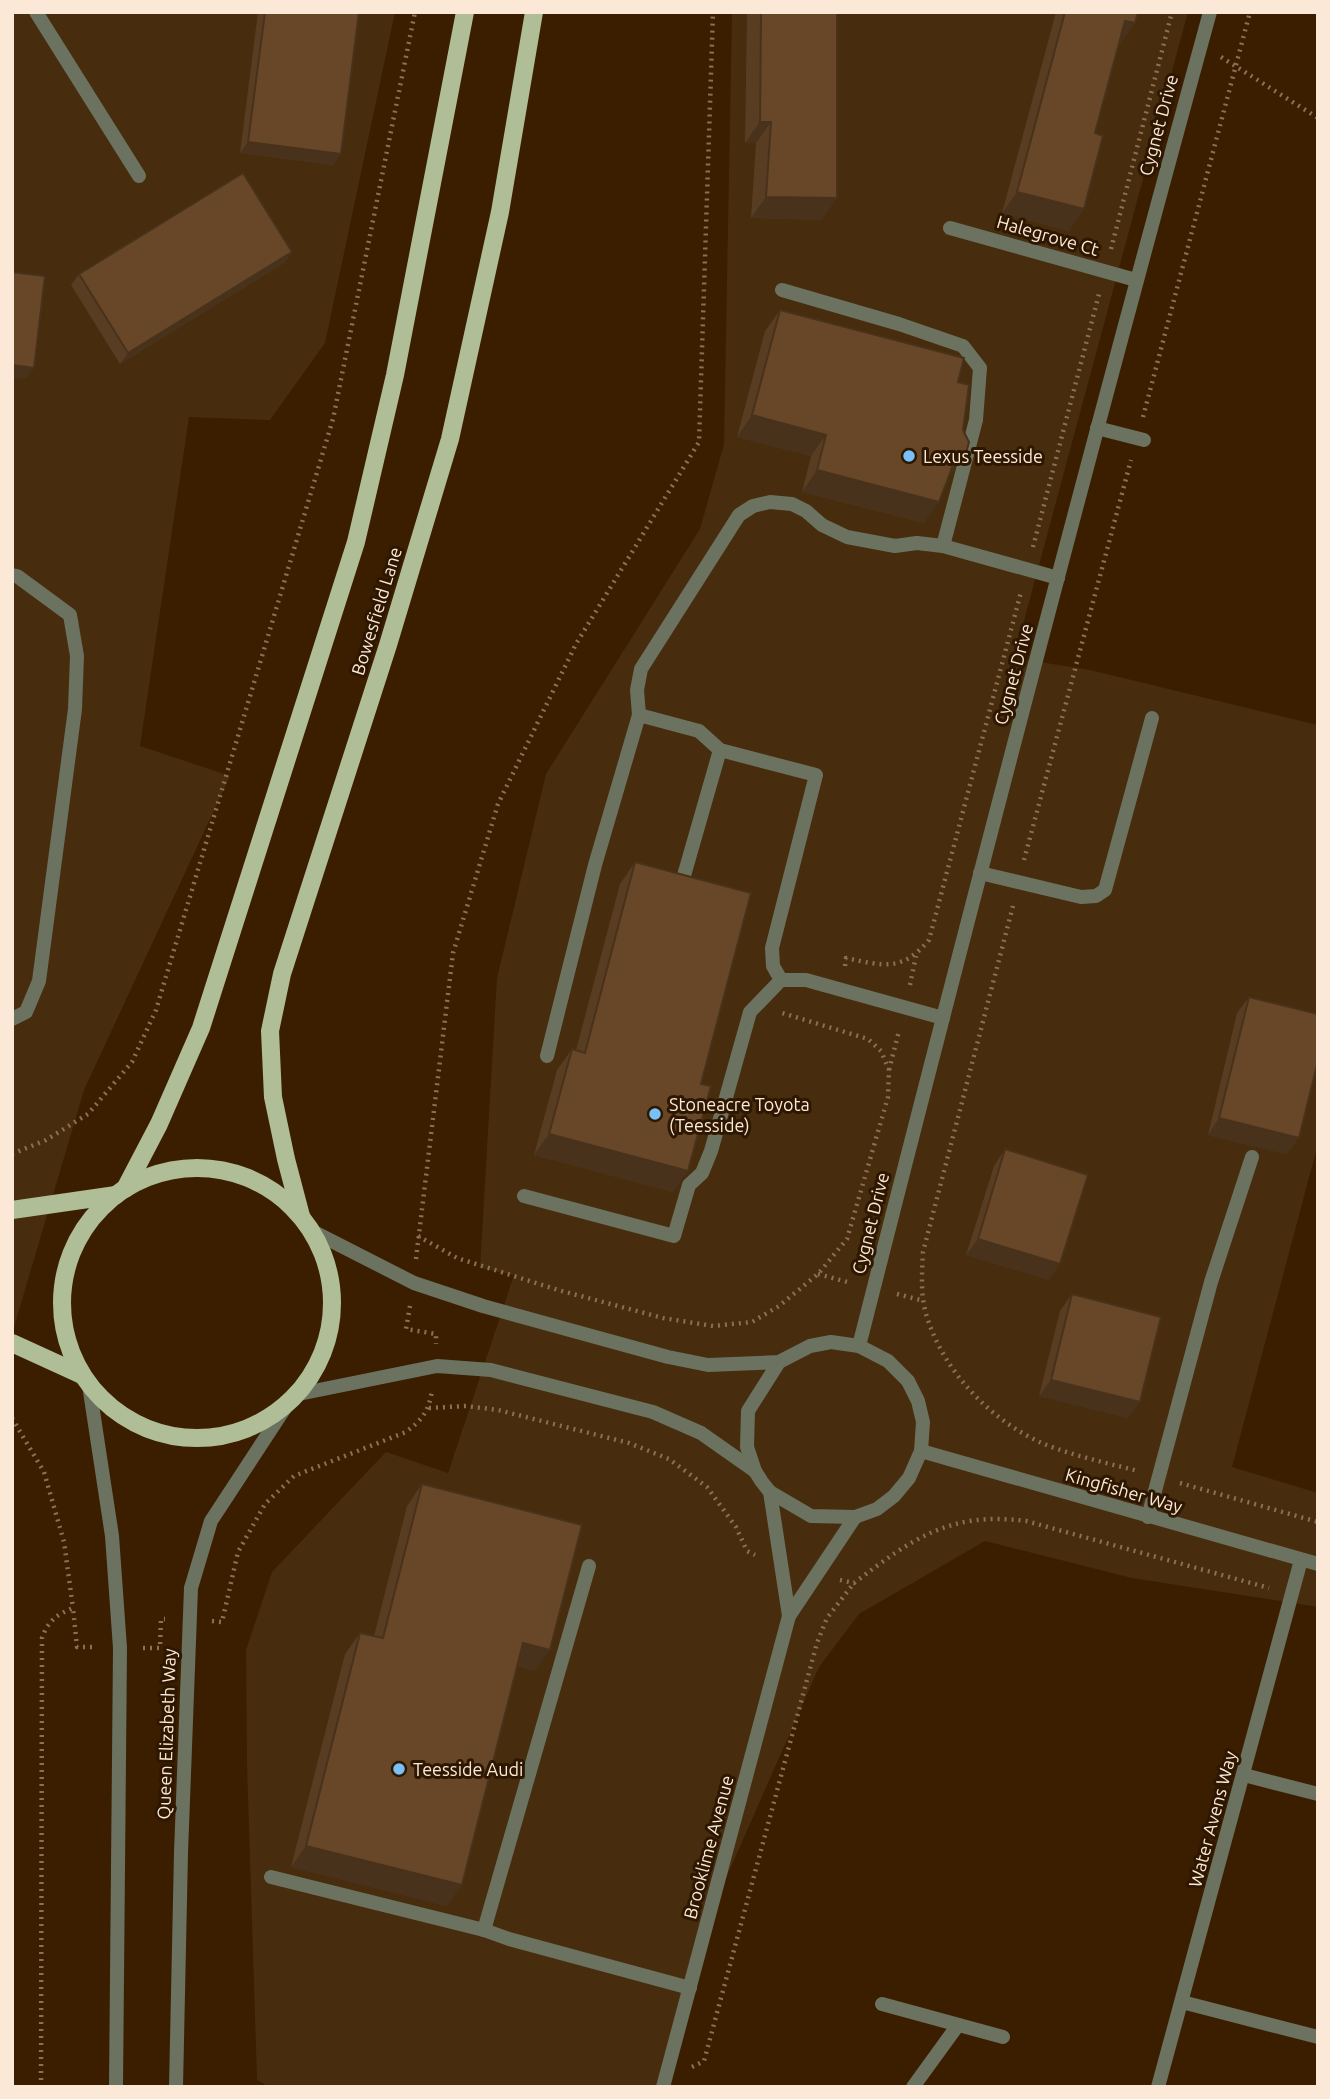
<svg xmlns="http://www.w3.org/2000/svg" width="1330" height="2099" viewBox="0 0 1330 2099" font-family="Ubuntu,sans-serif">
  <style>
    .built { fill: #472c0d }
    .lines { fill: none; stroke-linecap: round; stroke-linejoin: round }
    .path { stroke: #897056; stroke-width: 4.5; stroke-dasharray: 2 5; stroke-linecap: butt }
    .service { stroke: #6b7260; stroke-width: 14 }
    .minor { stroke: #6b7260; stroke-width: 14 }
    .tertiary { stroke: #6b7260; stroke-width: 14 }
    .primary { stroke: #b0be98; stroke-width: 18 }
    .wall { fill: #593d22 }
    .shaded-wall { fill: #48321b }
    .building { fill: #674727; stroke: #48321b; stroke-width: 2 }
    .poi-dot { fill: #79bff8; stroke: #2d1700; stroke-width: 2.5 }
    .labels { text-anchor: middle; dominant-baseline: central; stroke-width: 6; stroke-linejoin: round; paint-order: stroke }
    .street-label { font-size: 18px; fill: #fce8d6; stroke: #2d1700 }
    .poi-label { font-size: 18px; fill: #fce8d6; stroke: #2d1700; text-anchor: start }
  </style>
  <rect width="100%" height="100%" fill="#3b1e00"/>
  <!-- built -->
  <g class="built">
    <polygon points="12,12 395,12 325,343 270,420 189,417 140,746 230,776 84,1090 12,1334"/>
    <polygon points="732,12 1188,12 1014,658 1090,670 1318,725 1318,1144 1232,1467 1318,1493 1318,1607 1132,1578 985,1541 859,1614 819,1667 713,1908 662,2087 269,2087 257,2080 247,1763 246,1650 272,1572 386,1452 448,1473 514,1275 480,1268 497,978 546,774 700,529 724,444"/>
  </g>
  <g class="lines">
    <!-- path -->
    <g class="path">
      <polyline points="1221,57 1318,118"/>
      <polyline points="1111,249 1172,12"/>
      <polyline points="1143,417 1250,12"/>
      <polyline points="1033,547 1099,294"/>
      <polyline points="1024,860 1131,460"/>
      <path d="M1013 906 923 1252C922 1274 920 1295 927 1317 944 1372 991 1421 1044 1444 1074 1456 1107 1463 1138 1471"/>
      <path d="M845 966 846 958C884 966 902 972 929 940L1021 592"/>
      <polyline points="910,985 916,956"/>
      <polyline points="889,1070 899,1031"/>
      <polyline points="12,1154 46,1140 88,1114 132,1062 156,1010 333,419 415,12"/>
      <polyline points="418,1236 457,1258 558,1290 663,1318 713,1326 752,1322 779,1306 818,1274 847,1239 888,1097 889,1070 881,1051 868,1039 782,1013"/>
      <polyline points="416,1259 453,953 498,804 576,644 699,442 713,12"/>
      <polyline points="818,1274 851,1283"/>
      <polyline points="897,1294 924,1301"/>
      <polyline points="410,1306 406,1329 436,1334 436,1344"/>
      <polyline points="429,1408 466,1406 498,1410 629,1443 669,1459 707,1487 736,1527 747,1551 755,1555"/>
      <polyline points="12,1418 44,1472 64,1542 73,1608"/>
      <polyline points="1180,1483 1318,1522"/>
      <path d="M840 1580 854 1583C912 1539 950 1511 1026 1521L1269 1588"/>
      <path d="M212 1621 222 1622 238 1552 265 1504 294 1476 406 1432C423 1419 428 1412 432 1391"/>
      <polyline points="143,1648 160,1648 161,1619 165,1619"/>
      <polyline points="692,2067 704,2061 817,1643 827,1618 854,1583"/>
      <path d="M41 2087 42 1638C48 1621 56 1615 73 1608L77 1647H96"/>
    </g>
    <!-- service -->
    <g class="service">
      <polyline points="36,12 139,176"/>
      <polyline points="782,290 899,324 963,346 980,368 976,420 943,546"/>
      <polyline points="12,575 17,576 70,615 77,656 75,709 39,981 26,1012 12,1019"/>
      <polyline points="639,715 637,690 641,669 739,515 753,506 770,502 792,504 806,511 822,525 847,537 895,546 917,543 943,546 1058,578"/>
      <polyline points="980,873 1081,897 1096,896 1105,890 1152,718"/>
      <polyline points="681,886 720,750"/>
      <polyline points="547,1056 595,865 639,715 699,731 720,750 816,775 772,948 773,966 781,980 806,980 943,1018"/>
      <polyline points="524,1196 674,1236 689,1185 702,1173 711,1151 750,1012 781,980"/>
      <polyline points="1148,1517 1211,1282 1252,1157"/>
      <polyline points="271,1877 484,1930 509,1939 690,1988"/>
      <polyline points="484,1930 589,1566"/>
    </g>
    <!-- minor -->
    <g class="minor">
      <polyline points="950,228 1136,280"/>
      <polyline points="1097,428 1144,440"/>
      <polyline points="312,1231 414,1283 483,1306 668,1357 708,1365 779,1362 810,1346 831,1342 859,1346 888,1361 908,1381 918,1401 923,1422 921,1451 909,1478 894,1496 877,1509 855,1517 811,1516 770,1492 762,1482 755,1471 747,1447 748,1411 779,1362"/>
      <path d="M859 1346C972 901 1088 456 1210 12"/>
      <polyline points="299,1394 437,1366 491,1370 653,1412 701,1433 755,1471"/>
      <polyline points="921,1451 1318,1564"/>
      <polyline points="770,1492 789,1616 855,1517"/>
      <polyline points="1244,1775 1318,1794"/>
      <polyline points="1182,2002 1318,2037"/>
      <polyline points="882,2004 1003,2037"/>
      <polyline points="663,2087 789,1616"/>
      <polyline points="913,2087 958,2025"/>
      <polyline points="1158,2087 1301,1560"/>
    </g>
    <!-- tertiary -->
    <g class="tertiary">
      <polyline points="89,1385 112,1536 120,1648 116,2087"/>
      <polyline points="176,2087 181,1853 191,1588 211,1521 285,1408"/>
    </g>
    <!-- primary -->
    <g class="primary">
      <circle cx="197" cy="1303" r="135"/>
      <polyline points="125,1189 159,1124 201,1028 356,542 395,375 465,12"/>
      <polyline points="12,1210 116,1195"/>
      <polyline points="301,1216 286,1159 273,1097 270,1031 282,974 388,645 450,439 500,212 534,12"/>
      <polyline points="12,1343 82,1375"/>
    </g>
  </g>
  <!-- wall -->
  <g class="wall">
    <polygon points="258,12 359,12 341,154 333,165 240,153"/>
    <polygon points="747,12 837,12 822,220 751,218 756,143 745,143"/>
    <polygon points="1056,12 1138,12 1120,45 1119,44 1069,231 1002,213"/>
    <polygon points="292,252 284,263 120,364 71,285 79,274"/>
    <polygon points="780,310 958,382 966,453 951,474 949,476 924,523 802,492 811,456 737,437 765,331"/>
    <polygon points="635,862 701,1084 673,1192 534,1155 557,1070 572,1049 576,1050 620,884"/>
    <polygon points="1249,997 1287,1154 1208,1135 1237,1013"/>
    <polygon points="1005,1149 1049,1280 966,1255 994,1166"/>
    <polygon points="1072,1294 1128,1418 1039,1396 1060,1311"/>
    <polygon points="422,1484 535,1671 517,1666 447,1906 291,1867 345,1654 360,1633 374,1636 407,1506"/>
  </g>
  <!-- shaded-wall -->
  <g class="shaded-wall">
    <polygon points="1125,21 1135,23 1120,45 1110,42"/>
    <polygon points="760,122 771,122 756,143 745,143"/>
    <polygon points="248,142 341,154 333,165 240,153"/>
    <polygon points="1017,192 1084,209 1069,231 1002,213"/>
    <polygon points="766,197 837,198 822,220 751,218"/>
    <polygon points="292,252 284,263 120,364 128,353"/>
    <polygon points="12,365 34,368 26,379 12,378"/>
    <polygon points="752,415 826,435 811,456 737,437"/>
    <polygon points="966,453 951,474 940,481 955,460"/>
    <polygon points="817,470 939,502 924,523 802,492"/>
    <polygon points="1219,1118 1299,1138 1287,1154 1208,1135"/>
    <polygon points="549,1134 688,1171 673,1192 534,1155"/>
    <polygon points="978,1239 1060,1264 1049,1280 966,1255"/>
    <polygon points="1051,1380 1140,1402 1128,1418 1039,1396"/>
    <polygon points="523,1643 550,1650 535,1671 508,1664"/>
    <polygon points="306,1846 462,1885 447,1906 291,1867"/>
  </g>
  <!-- building -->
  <g class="building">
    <polygon points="265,12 359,12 341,154 248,142"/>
    <polygon points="761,12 837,12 837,198 766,197 771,122 760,122"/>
    <polygon points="1065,12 1138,12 1135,23 1125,21 1095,133 1103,136 1084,209 1017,192"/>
    <polygon points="243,173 292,252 128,353 79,274"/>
    <polygon points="12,272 45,276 34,368 12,365"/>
    <polygon points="780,310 964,358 958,382 969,385 963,430 969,442 966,453 955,460 939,502 817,470 826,435 752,415"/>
    <polygon points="635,862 751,893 701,1084 711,1086 688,1171 549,1134 572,1049 585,1053"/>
    <polygon points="1249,997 1318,1014 1318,1061 1299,1138 1219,1118"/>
    <polygon points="1005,1149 1088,1175 1060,1264 978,1239"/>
    <polygon points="1072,1294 1161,1317 1140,1402 1051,1380"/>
    <polygon points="422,1484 582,1525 550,1650 523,1643 462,1885 306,1846 360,1633 383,1638"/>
  </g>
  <!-- markers -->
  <g class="poi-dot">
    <circle cx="909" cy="456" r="7"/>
    <circle cx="655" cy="1114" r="7"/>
    <circle cx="399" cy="1769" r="7"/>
  </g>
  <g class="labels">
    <!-- street labels -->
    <g class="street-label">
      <text transform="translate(1158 125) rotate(-75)">Cygnet Drive</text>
      <text transform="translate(1048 235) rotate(16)">Halegrove Ct</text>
      <text transform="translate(376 611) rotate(-73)">Bowesfield Lane</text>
      <text transform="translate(1013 674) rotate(-75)">Cygnet Drive</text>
      <text transform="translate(870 1223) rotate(-76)">Cygnet Drive</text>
      <text transform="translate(1124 1490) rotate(16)">Kingfisher Way</text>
      <text transform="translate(166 1734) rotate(-88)">Queen Elizabeth Way</text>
      <text transform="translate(1212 1819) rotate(-75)">Water Avens Way</text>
      <text transform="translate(708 1847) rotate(-75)">Brooklime Avenue</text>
    </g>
    <!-- poi labels -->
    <g class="poi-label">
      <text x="923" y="456">Lexus Teesside</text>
      <text x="669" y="1104">Stoneacre Toyota<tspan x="669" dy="21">(Teesside)</tspan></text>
      <text x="413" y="1769">Teesside Audi</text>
    </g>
  </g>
  <!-- border -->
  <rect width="1330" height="2099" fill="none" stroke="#fce8d6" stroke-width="28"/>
</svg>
